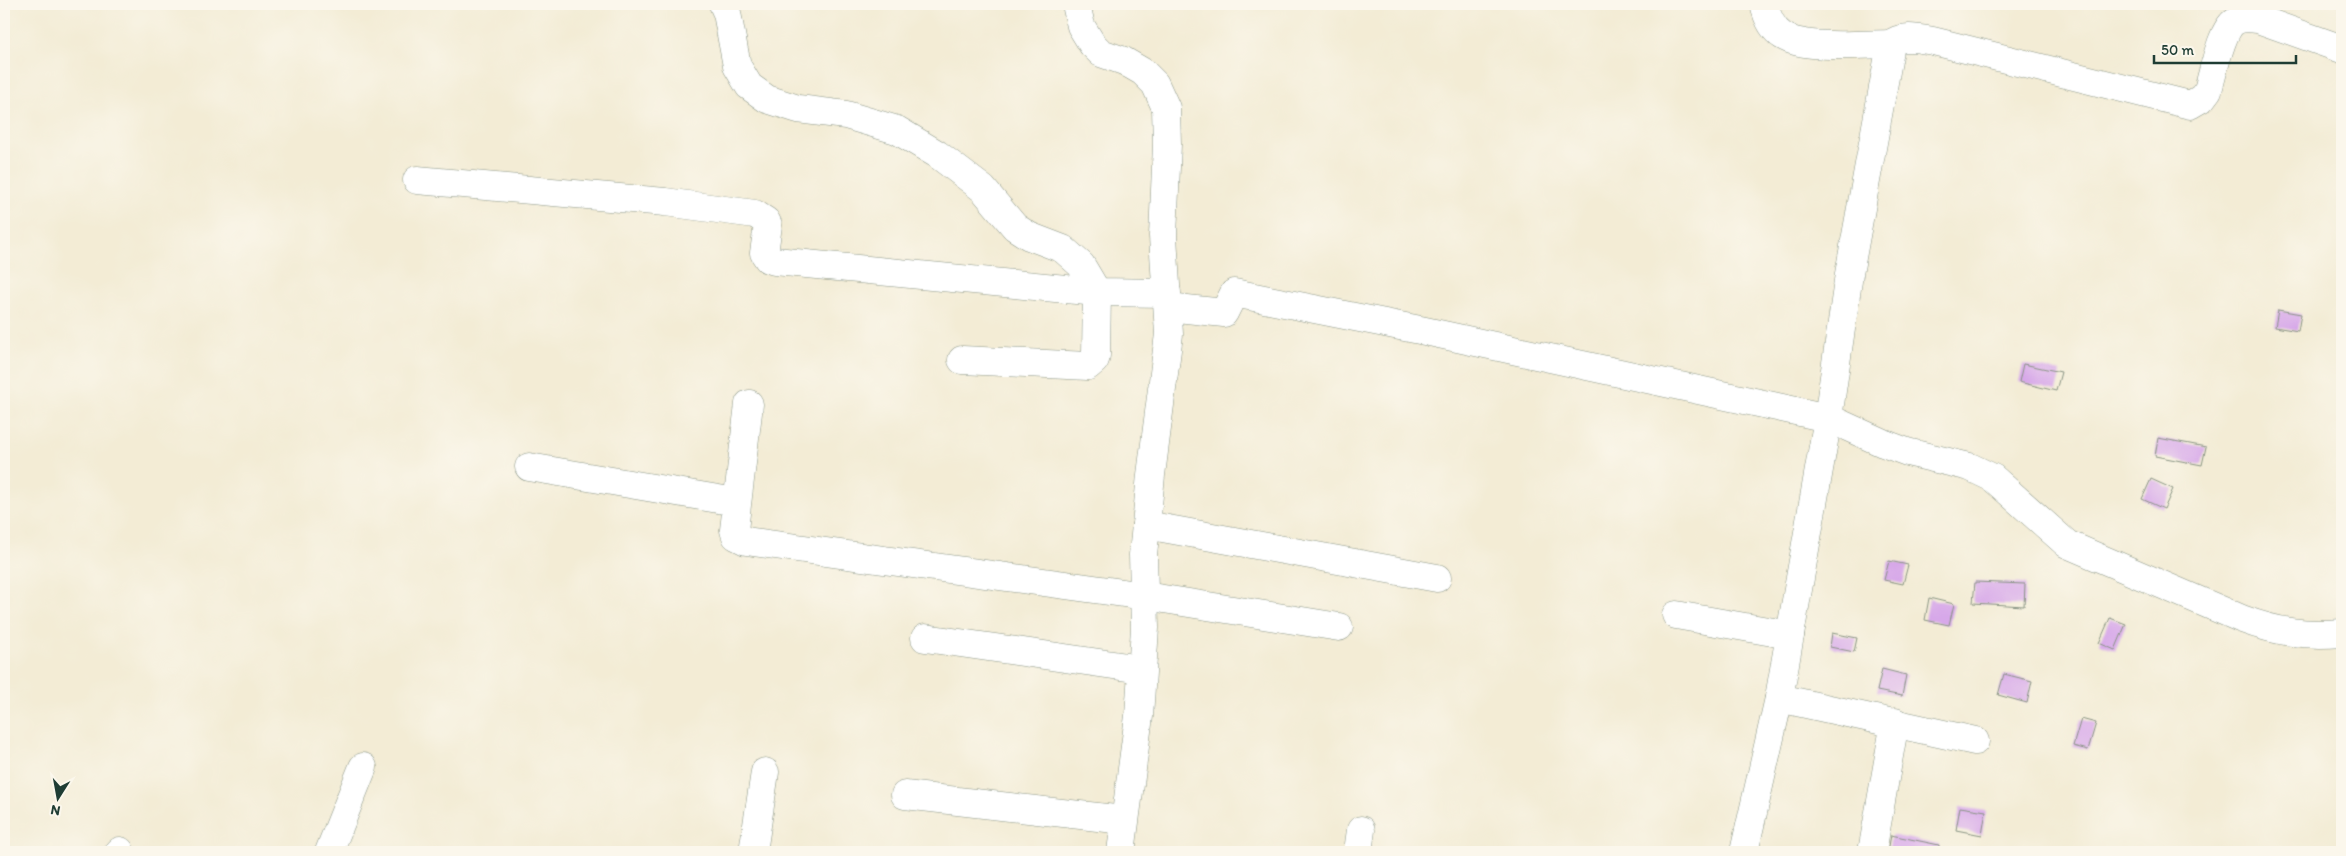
<svg xmlns="http://www.w3.org/2000/svg" width="2346" height="856" viewBox="0 0 2346 856" font-family="Itim,sans-serif">
  <style>
    .building { fill: #d7a8e9 }
    .lines { fill: none; stroke-linecap: round; stroke-linejoin: round }
    .minor-casing { stroke: #899484; stroke-width: 29 }
    .minor { stroke: #fff; stroke-width: 28 }
  </style>
  <rect width="100%" height="100%" fill="#fbf7ec"/>
  <filter id="ink" filterUnits="userSpaceOnUse"><feTurbulence type="fractalNoise" baseFrequency=".02" numOctaves="2"/><feDisplacementMap in="SourceGraphic" scale="10" xChannelSelector="R" yChannelSelector="G"/><feConvolveMatrix kernelMatrix="1 2 1 2 8 2 1 2 1" color-interpolation-filters="sRGB"/></filter>
  <filter id="wash" filterUnits="userSpaceOnUse"><feTurbulence type="fractalNoise" baseFrequency=".0096" numOctaves="4" result="noise"/><feDisplacementMap in="SourceGraphic" scale="20" xChannelSelector="R" yChannelSelector="G"/><feGaussianBlur stdDeviation="1.12" result="paint"/><feColorMatrix in="noise" values="0 0 0 0 0 0 0 0 0 0 0 0 0 0 0 0 0 1.4 0 .05"/><feComposite in="paint" operator="in"/></filter>
  <g filter="url(#wash)">
    <rect width="100%" height="100%" fill="#f3ecd5"/>
    <g id="blocks">
      <!-- building -->
      <g class="building">
        <polygon points="2278,310 2301,314 2298,331 2275,327"/>
        <polygon points="2023,364 2061,372 2056,391 2019,382"/>
        <polygon points="2158,438 2206,447 2202,465 2155,456"/>
        <polygon points="2151,479 2173,489 2164,509 2142,499"/>
        <polygon points="1889,561 1908,565 1903,584 1884,580"/>
        <polygon points="1975,582 2025,584 2024,606 1973,603"/>
        <polygon points="1929,598 1954,604 1949,625 1925,620"/>
        <polygon points="2110,618 2126,624 2115,650 2099,643"/>
        <polygon points="1832,633 1857,638 1854,652 1830,647"/>
        <polygon points="1882,669 1906,675 1902,696 1877,691"/>
        <polygon points="2004,674 2032,681 2027,703 1998,695"/>
        <polygon points="2081,719 2096,723 2088,750 2073,746"/>
        <polygon points="1960,807 1986,811 1982,835 1956,830"/>
        <polygon points="1891,835 1939,845 1939,852 1888,852"/>
      </g>
    </g>
  </g>
  <g filter="url(#ink)">
    <use href="#blocks" fill-opacity="0" stroke="#899484" stroke-width="1"/>
    <g class="lines">
      <defs>
        <g id="minor">
          <polyline points="723,4 727,13 737,66 749,86 767,99 798,109 846,115 897,130 937,154 983,189 1015,227 1029,236 1063,249 1081,265 1097,292 1096,355 1095,360 1088,366 962,360"/>
          <polyline points="1076,4 1081,26 1092,44 1101,53 1124,61 1143,72 1155,84 1166,108 1167,144 1163,236 1169,334 1151,475 1143,555 1145,628 1139,716 1121,852"/>
          <path d="M1764 4C1767 17 1772 29 1783 36 1805 50 1865 44 1891 44"/>
          <polyline points="417,180 665,202 755,214 766,221 768,225 764,253 768,259 775,261 1097,292 1167,293"/>
          <path d="M1168 307 1224 313 1234 293 1425 331 1828 418 1883 443 1907 452 1970 467 1993 478 2067 544 2242 619C2277 632 2304 636 2342 633"/>
          <polyline points="749,404 734,530 736,536 746,541 1145,596 1339,627"/>
          <polyline points="529,467 736,502"/>
          <polyline points="1146,525 1437,578"/>
          <polyline points="1676,615 1790,635"/>
          <polyline points="925,638 1141,669"/>
          <polyline points="1779,698 1975,741"/>
          <polyline points="905,795 1124,820"/>
          <polyline points="119,852 120,851"/>
          <polyline points="329,852 363,767"/>
          <polyline points="753,852 765,772"/>
          <polyline points="1358,852 1361,830"/>
          <path d="M1744 852 1779 698 1828 418 1849 274 1891 44C1901 34 1921 39 1933 41L2190 105 2202 98 2208 90C2213 74 2221 30 2235 21 2242 17 2250 18 2258 19L2342 49"/>
          <polyline points="1872,852 1895,722"/>
        </g>
      </defs>
      <!-- minor casing -->
      <use href="#minor" class="minor-casing"/>
      <!-- minor -->
      <use href="#minor" class="minor"/>
    </g>
  </g>
  <!-- margin -->
  <rect width="2346" height="856" fill="none" stroke="#fbf7ec" stroke-width="20"/>
  <!-- north arrow -->
  <g transform="translate(58 798) rotate(191)" stroke="#fbf7ec" stroke-width="4" paint-order="stroke">
  <path d="M0-4L9 19L0 12L-9 19Z" fill="#1f3d34"/>
  <text y="-8" font-size="14" font-weight="bold" text-anchor="middle" fill="#1f3d34">N</text>
  </g>
  <!-- scale -->
  <path d="M2154 55v8h142v-8" fill="none" stroke="#1f3d34" stroke-width="2.5"/>
  <text x="2161" y="55" font-size="15" fill="#1f3d34" stroke="#fbf7ec" stroke-width="4" paint-order="stroke">50 m</text>
</svg>
